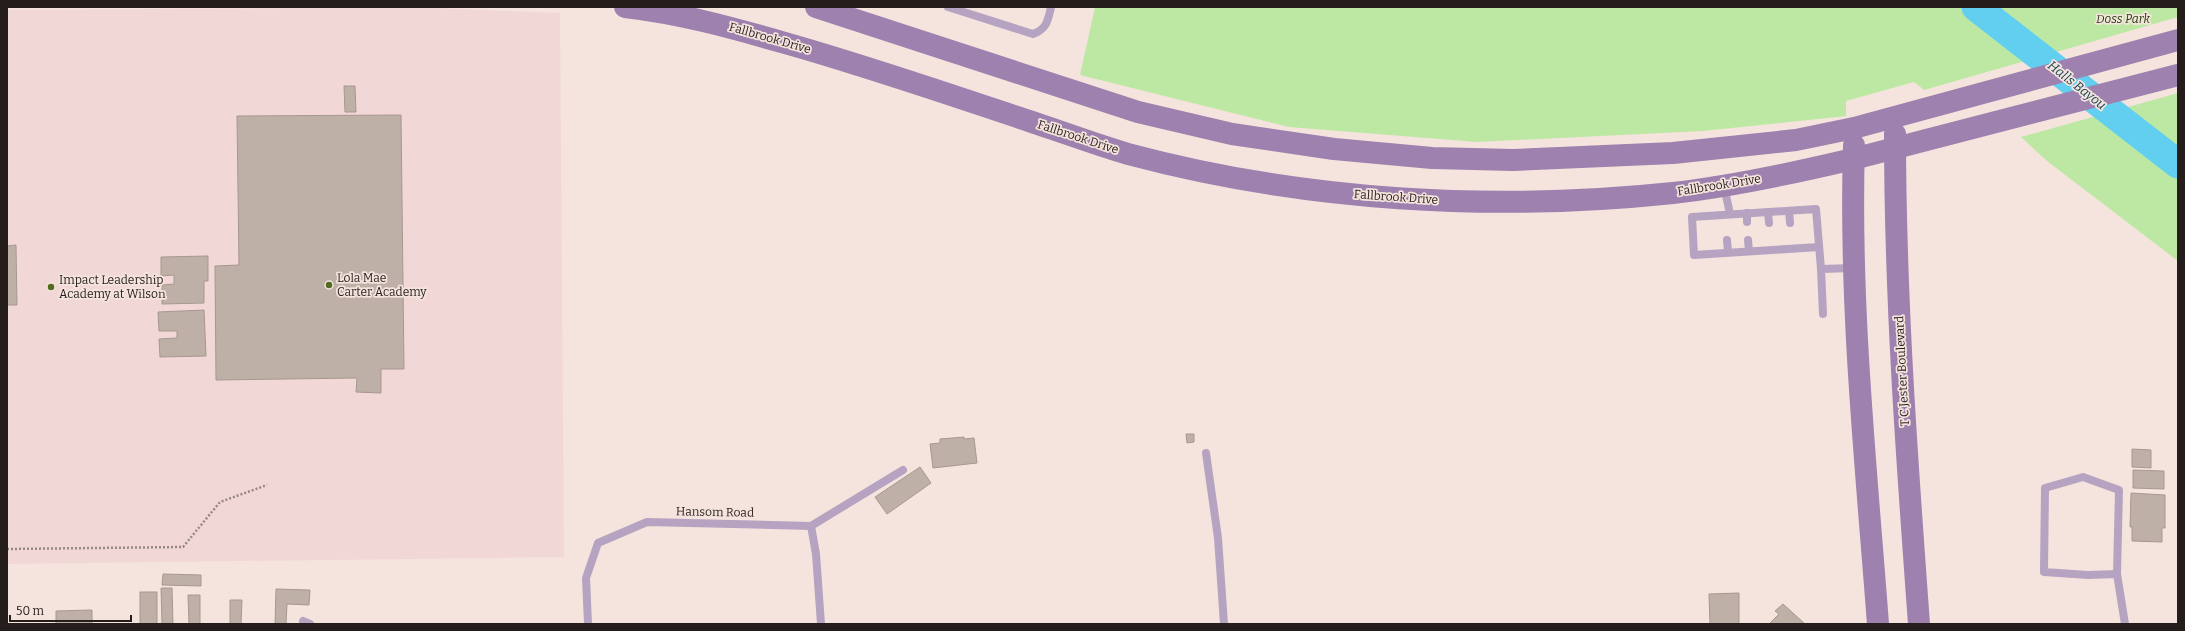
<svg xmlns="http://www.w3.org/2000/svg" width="2185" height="631" viewBox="0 0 2185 631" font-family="Bitter,serif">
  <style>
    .education { fill: #f2d7d7 }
    .green { fill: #bce8a3 }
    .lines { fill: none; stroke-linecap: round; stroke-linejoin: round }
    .river { stroke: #63cff0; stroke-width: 29 }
    .building { fill: #beb0a6; stroke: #a6988f }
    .path { stroke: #958984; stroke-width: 2.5; stroke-dasharray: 2 2; stroke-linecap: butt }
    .lane { stroke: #b6a3c2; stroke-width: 8 }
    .secondary { stroke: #9e81af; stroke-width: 22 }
    .poi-dot { fill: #526c1f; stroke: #f5e4dd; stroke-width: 1.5 }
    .labels { text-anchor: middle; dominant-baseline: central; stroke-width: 3.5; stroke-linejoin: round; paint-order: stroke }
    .park-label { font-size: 12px; font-style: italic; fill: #1c3804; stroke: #f5e4dd }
    .street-label { font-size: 12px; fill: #241d1b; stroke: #f5e4dd }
    .poi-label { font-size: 12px; fill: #241d1b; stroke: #f5e4dd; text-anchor: start }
    .water-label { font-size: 13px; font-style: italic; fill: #124250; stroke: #f5e4dd }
  </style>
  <rect width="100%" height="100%" fill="#f5e4dd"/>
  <!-- education -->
  <polygon class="education" points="414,7 560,13 564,557 7,564 7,10"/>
  <!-- green -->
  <g class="green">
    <polygon points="1095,7 2178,7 2178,17 1924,90 1914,82 1846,101 1846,116 1703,131 1477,142 1289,127 1080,75"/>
    <polygon points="2178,93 2178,261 2047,161 2021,137"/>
  </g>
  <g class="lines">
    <!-- river -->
    <polyline class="river" points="1976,7 2178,164"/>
  </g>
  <!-- building -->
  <g class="building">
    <polygon points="344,86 355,86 356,112 345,112"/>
    <polygon points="401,115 404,369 381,369 381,393 356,392 357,378 216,380 215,266 239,265 237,116"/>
    <polygon points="16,245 17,305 7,305 7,246"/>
    <polygon points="208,256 208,281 204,281 204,303 162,304 162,285 174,284 174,275 161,276 161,257"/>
    <polygon points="204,310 206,356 160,357 159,339 177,338 177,331 159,331 158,312"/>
    <polygon points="1186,434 1194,434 1194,442 1187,443"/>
    <polygon points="964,437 964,439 974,438 977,463 933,468 930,444 940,443 940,439"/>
    <polygon points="2132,449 2151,450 2151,468 2132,467"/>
    <polygon points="920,467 931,483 887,514 875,497"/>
    <polygon points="2133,470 2164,471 2164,489 2133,488"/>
    <polygon points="2131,493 2165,495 2165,528 2162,528 2162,542 2132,541 2132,527 2130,527"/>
    <polygon points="163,574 201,575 201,586 162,585"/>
    <polygon points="161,588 172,588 173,624 162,624"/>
    <polygon points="276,589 310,590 309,605 287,604 286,624 275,624"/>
    <rect x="140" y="592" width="17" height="32"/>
    <polygon points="1739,593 1739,624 1710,624 1709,594"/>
    <polygon points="188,595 200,595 200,624 189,624"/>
    <polygon points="230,600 242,600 241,624 230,624"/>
    <polygon points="1783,604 1805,624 1769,624 1779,614 1775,611"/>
    <polygon points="92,610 92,624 56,624 56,611"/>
  </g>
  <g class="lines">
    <!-- path -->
    <polyline class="path" points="7,549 183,547 220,502 267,485"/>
    <!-- lane -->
    <g class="lane">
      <path d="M948 7 1033 34C1047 29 1048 20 1051 7"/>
      <polyline points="1724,186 1730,214"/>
      <polyline points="1789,211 1790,223"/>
      <polyline points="1768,212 1769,223"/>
      <polyline points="1747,213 1747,222"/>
      <polyline points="1727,240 1728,252"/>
      <polyline points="1748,240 1749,251"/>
      <polyline points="1819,247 1694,255 1692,217 1816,209 1821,269"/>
      <polyline points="1823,314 1821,269 1854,268"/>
      <polyline points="1206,453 1218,538 1224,624"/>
      <polyline points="811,526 816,554 821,624"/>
      <polyline points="2117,574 2088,575 2044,572 2045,488 2083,477 2119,490 2117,574 2125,624"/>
      <polyline points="303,621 310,624"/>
      <polyline points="588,624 586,578 598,543 647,522 811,526 903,470"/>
    </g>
    <!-- secondary -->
    <g class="secondary">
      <path d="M625 7C679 13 733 28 785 43 870 67 954 96 1038 124 1068 134 1097 145 1128 154 1304 201 1492 212 1673 193 1734 186 1794 173 1853 159L2178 75"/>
      <polyline points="816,7 1138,112 1232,134 1334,149 1432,158 1513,160 1673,153 1796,140 1854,128 2178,40"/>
      <path d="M1895 134C1895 298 1907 461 1919 624"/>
      <path d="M1854 145C1849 305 1866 465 1878 624"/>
    </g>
  </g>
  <!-- markers -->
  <g class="poi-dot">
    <circle cx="329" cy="285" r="4"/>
    <circle cx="51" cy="287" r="4"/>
  </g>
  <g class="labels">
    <!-- park labels -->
    <g class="park-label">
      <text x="2123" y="19">Doss Park</text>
    </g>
    <!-- street labels -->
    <g class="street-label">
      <text transform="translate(770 38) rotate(16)">Fallbrook Drive</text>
      <text transform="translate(1078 137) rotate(18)">Fallbrook Drive</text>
      <text transform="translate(1719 185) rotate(-9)">Fallbrook Drive</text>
      <text transform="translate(1396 197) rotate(4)">Fallbrook Drive</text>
      <text transform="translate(1902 371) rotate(-93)">T C Jester Boulevard</text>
      <text transform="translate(715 512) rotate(1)">Hansom Road</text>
    </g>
    <!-- poi labels -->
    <g class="poi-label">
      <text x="337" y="278">Lola Mae<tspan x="337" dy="14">Carter Academy</tspan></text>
      <text x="59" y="280">Impact Leadership<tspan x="59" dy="14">Academy at Wilson</tspan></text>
    </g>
    <!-- water labels -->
    <g class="water-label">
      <text transform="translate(2077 85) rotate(38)">Halls Bayou</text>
    </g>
  </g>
  <!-- border -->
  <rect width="2185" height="631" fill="none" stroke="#241d1b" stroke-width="16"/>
  <!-- scale -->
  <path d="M10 615v6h121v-6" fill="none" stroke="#241d1b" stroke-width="2"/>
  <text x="16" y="615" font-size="12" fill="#241d1b" stroke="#f5e4dd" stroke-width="3" paint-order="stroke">50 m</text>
</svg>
